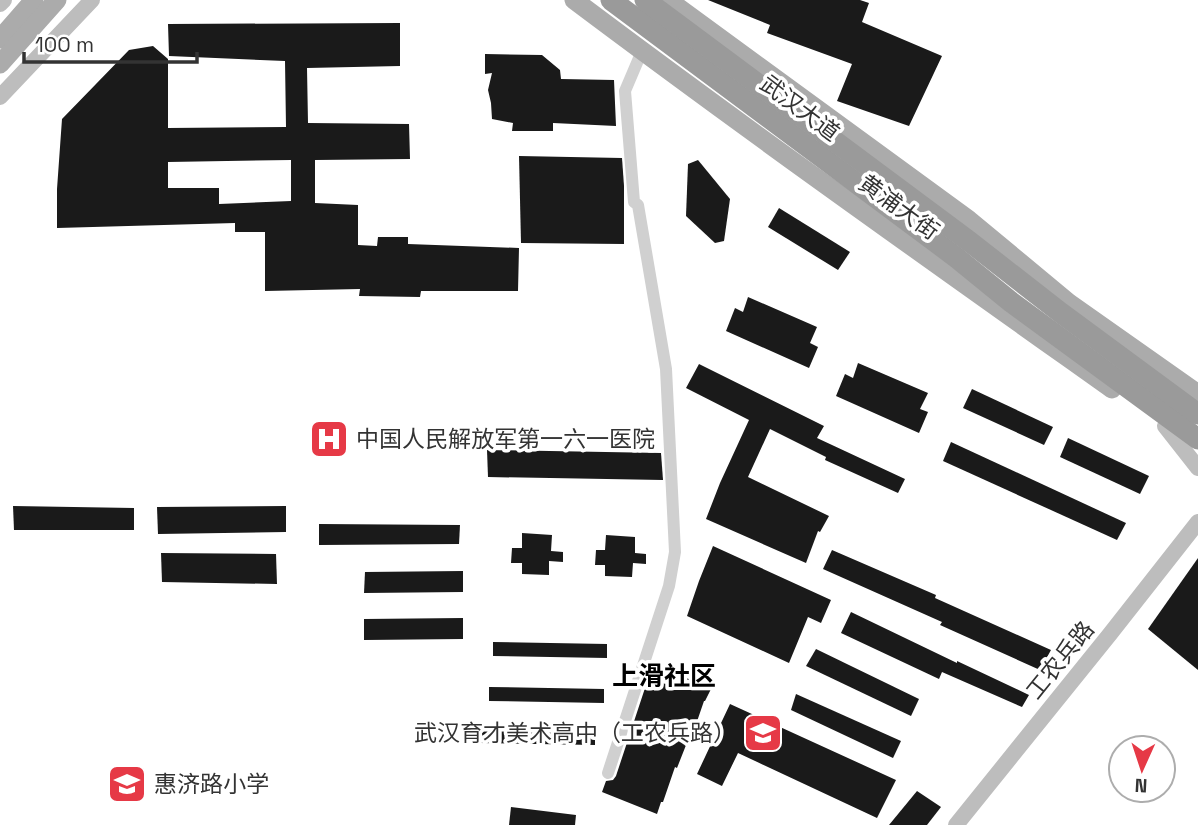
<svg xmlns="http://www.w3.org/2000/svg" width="1198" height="825" viewBox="0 0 1198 825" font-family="'Space Grotesk','Noto Sans SC',sans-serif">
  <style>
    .building { fill: #1a1a1a; fill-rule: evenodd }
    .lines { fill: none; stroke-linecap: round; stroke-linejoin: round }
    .street { stroke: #d0d0d0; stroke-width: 12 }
    .secondary { stroke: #bdbdbd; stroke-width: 16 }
    .primary { stroke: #ababab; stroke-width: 19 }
    .highway { stroke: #9a9a9a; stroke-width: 21 }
    .labels { text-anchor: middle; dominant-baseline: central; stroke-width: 7; stroke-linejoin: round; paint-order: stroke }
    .street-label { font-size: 23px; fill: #333; stroke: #fff }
    .poi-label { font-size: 23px; fill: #333; stroke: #fff; text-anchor: start }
    .quarter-label { font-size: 26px; font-weight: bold; fill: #000; stroke: #fff }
  </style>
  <rect width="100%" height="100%" fill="#fff"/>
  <!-- building -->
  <g class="building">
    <polygon points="708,0 860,0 869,3 862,22 942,56 909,126 837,101 852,64 767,33 770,25"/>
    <path d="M400 23V66L307 68 308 123 409 124 410 159 315 160V203L358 205V245L377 246 378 237H408V244L519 248 518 291H421L420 297 359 296 360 289 265 291V232H235V223L57 228V189L62 119 129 50 153 46 168 59V128L286 127 285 61 169 56 168 24ZM291 160V201L219 204V188H168V162Z"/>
    <polygon points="485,54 542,55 560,70 561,79 614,80 616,126 553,123 553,131 512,131 513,123 492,119 491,103 488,90 492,73 485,74"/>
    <polygon points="519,156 622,158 624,186 624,244 521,243"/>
    <polygon points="698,160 730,199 724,241 715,243 686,216 688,164"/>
    <polygon points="779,208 850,252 838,270 768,227"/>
    <polygon points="748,297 817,327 810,343 818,347 809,368 726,331 735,308 743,312"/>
    <polygon points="858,363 928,393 920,409 928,412 919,433 836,396 845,374 853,378"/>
    <polygon points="699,364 824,426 817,438 905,479 898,493 825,460 826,457 770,429 748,477 829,516 820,532 818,531 806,563 706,519 720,483 749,420 686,388"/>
    <polygon points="972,389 1053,427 1044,445 963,408"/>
    <polygon points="1068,438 1149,476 1140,494 1060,457"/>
    <polygon points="951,442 1126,523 1117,540 943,461"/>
    <polygon points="487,450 661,453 663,480 488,477"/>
    <polygon points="13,506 134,508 134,530 14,530"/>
    <polygon points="286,506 286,532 158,534 157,507"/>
    <polygon points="319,524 460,525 459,544 319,545"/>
    <polygon points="522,533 552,535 551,551 563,552 563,562 549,561 549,575 522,574 522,563 511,563 512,548 522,548"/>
    <polygon points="606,535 635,537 635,553 646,554 646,564 633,563 632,577 605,576 605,565 595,565 596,550 605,550"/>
    <polygon points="713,546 831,600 821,623 808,617 789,663 687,616 699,581"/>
    <polygon points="832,550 936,595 935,598 1051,650 1040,670 940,625 942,622 823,569"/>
    <polygon points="161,553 276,554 277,584 162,582"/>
    <polygon points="1198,558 1198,670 1148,629"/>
    <polygon points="463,571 463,592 364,593 365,572"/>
    <polygon points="851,612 957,663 957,661 1029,695 1022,707 942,672 939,679 841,633"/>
    <polygon points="463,618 463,639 364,640 364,619"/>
    <polygon points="493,642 607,644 607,658 493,656"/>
    <polygon points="816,649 919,699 911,716 806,666"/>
    <polygon points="655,664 698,683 699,681 712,687 705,701 704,701 692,736 690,735 677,768 675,767 663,802 661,802 657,814 602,792 606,781 613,780 616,776 647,682 649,683"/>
    <polygon points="489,687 604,689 604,703 489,701"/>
    <polygon points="796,694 901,741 893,758 791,710"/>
    <polygon points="730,704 896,780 877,818 738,753 722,786 697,774"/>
    <polygon points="480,729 595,731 595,745 480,743"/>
    <polygon points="917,791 941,807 927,825 889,825"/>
    <polygon points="511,807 576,815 575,825 509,825"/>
  </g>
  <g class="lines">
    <!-- street -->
    <polyline class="street" points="608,773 669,586 675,552 666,369 638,205 634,202 625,91 642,51"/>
    <!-- secondary -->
    <g class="secondary">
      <polyline points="0,4 4,0"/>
      <polyline points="0,97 92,0"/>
      <polyline points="1165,426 1198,468"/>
      <polyline points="956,825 1110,634 1198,522"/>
    </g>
    <!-- primary -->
    <g class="primary">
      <path d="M574 0C751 133 932 261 1112 389"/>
      <polyline points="668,0 969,220 1069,303 1198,394"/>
      <polyline points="0,39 34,0"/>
      <polyline points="0,64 57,0"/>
    </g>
    <!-- highway -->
    <g class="highway">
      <polyline points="611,0 957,258 1011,302 1198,439"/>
      <polyline points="645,0 970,242 1061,313 1198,414"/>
    </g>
  </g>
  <!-- icons -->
  <defs>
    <symbol id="hospital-square" viewBox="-11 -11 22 22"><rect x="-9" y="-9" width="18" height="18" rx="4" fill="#e63946" stroke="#fff"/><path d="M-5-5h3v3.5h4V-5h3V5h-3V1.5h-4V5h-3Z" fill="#fff"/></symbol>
    <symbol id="school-square" viewBox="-11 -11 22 22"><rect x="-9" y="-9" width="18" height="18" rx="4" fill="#e63946" stroke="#fff"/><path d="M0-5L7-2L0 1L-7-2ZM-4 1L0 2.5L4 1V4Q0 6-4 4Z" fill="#fff"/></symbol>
  </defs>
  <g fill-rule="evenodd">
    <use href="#hospital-square" x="307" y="417" width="44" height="44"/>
    <use href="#school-square" x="741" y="711" width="44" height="44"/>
    <use href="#school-square" x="105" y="762" width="44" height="44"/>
  </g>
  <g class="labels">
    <!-- street labels -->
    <g class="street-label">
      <text transform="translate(800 108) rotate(37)">武汉大道</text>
      <text transform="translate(899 207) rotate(36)">黄浦大街</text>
      <text transform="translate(1060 660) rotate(-51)">工农兵路</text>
    </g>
    <!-- poi labels -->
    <g class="poi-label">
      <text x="356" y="439">中国人民解放军第一六一医院</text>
      <text x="736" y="733" text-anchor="end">武汉育才美术高中（工农兵路）</text>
      <text x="154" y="784">惠济路小学</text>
    </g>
    <!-- quarter labels -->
    <g class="quarter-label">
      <text x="664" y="676">上滑社区</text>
    </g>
  </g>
  <!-- north arrow -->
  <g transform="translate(1142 769) rotate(183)"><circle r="33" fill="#ffffff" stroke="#adadad" stroke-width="2"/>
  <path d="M0-5L12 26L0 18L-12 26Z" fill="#e63946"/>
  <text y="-10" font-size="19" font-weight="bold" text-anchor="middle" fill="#333333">N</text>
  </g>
  <!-- scale -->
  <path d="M24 52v10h173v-10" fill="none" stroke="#333333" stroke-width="3.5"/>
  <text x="35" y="52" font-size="21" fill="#333333" stroke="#ffffff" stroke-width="5" paint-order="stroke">100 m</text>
</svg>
